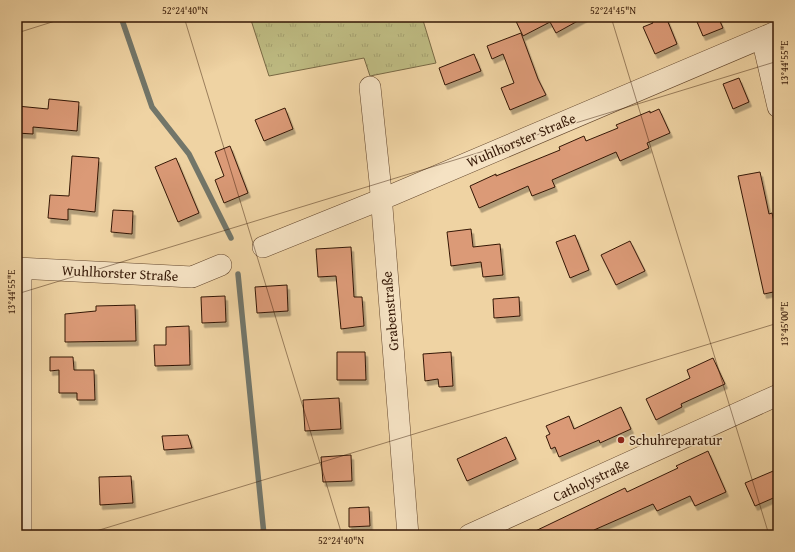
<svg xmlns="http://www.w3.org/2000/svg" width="795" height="552" viewBox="0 0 795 552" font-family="'Gentium Book Plus',serif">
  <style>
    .grass { fill: url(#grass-tufts); stroke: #796944 }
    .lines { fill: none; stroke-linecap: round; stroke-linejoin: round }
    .stream { stroke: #72766a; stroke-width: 5.5 }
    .building { fill: #db9a77; stroke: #341705; filter: url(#shadow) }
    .minor-casing { stroke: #63462c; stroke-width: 22 }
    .minor { stroke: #f5e2c3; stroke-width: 21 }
    .ticks { fill: none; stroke: #341705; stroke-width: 1; stroke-opacity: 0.45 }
    .poi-dot { fill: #8f2418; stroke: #f5e2c3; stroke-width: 1.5 }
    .labels { text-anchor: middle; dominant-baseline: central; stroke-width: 3; stroke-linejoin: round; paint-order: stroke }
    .street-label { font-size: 14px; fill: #341705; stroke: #f5e2c3 }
    .poi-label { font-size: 14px; fill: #341705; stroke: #f5e2c3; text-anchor: start }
    .neatline { fill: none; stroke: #341705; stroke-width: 1.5 }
    .ticks-label { font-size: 10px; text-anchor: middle; fill: #341705 }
  </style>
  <defs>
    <pattern id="grass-tufts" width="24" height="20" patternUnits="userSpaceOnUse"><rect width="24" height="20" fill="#bebb82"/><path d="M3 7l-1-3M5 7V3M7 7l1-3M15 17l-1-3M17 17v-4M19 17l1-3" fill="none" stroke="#a4a06f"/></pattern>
    <filter id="shadow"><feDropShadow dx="2.5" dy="4.5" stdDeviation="0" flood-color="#0004"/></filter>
  </defs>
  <rect width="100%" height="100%" fill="#efd3a3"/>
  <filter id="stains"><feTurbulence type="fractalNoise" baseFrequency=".005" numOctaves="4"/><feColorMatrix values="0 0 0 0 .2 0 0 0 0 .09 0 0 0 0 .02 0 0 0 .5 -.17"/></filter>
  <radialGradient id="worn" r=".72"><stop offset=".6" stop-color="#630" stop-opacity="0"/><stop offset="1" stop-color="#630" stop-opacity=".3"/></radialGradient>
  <!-- grass -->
  <polygon class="grass" points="250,17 422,17 436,63 370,76 364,58 269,76"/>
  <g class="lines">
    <!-- stream -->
    <g class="stream">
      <polyline points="121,17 152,107 189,154 231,238"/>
      <polyline points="238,274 264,535"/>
    </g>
  </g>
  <!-- building -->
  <g class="building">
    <polygon points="514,17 585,17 556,33 550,22 523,36"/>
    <polygon points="650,17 666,17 677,44 655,54 643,27 653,23"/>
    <polygon points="695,17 718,17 723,28 703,36"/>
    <polygon points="521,33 538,79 546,95 510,110 501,88 514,83 503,54 492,59 487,46"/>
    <polygon points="474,54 481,71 445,85 439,68"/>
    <polygon points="739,78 749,102 733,109 723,84"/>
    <polygon points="49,99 79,102 77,131 33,127 33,134 17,133 17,106 48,109"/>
    <polygon points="285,108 293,129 264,141 255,120"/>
    <polygon points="659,109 670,133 647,143 649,148 620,161 616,152 552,180 555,187 532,196 528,186 479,208 470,186 496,174 496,176 560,150 559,147 584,136 586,141 618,128 616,125 650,111 650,113"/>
    <polygon points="230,146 248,193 224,203 215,180 224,176 215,152"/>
    <polygon points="72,156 99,158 95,212 68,209 68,220 48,218 50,195 69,196"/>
    <polygon points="176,158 199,213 178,222 155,167"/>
    <polygon points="760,172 769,214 772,213 778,239 778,291 764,294 738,176"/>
    <polygon points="113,210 133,211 132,234 111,232"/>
    <polygon points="471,229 473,247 500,244 503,275 483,277 481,262 451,266 447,232"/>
    <polygon points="575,235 589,270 570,278 556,242"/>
    <polygon points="630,241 645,271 616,285 601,255"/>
    <polygon points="351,247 354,297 362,297 364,326 341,329 336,276 318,277 316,249"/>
    <polygon points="287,285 288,311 257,313 255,287"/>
    <polygon points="225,296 226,322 202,323 201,297"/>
    <polygon points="519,297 520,316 494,318 493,299"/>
    <polygon points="135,305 136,341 65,342 65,314 96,311 96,306"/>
    <polygon points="189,326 190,365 155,366 154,345 166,345 166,327"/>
    <polygon points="337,352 365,352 366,380 337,380"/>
    <polygon points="451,352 453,386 439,387 438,379 425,381 423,354"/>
    <polygon points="50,357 73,357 74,370 94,370 95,400 77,400 77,393 59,393 59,370 50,371"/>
    <polygon points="713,358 725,384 681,404 682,407 656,420 646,399 690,378 687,370"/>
    <polygon points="339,398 341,429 305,431 303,400"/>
    <polygon points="621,407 631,429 600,443 599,440 559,457 555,447 551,449 546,436 550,434 546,426 569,416 574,429"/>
    <polygon points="188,435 192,448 164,450 162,436"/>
    <polygon points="506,437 516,459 467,481 457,459"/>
    <polygon points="708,451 726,492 695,506 690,496 657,511 653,504 594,530 596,535 527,535 625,488 627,492 678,468 676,466"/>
    <polygon points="351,455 352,481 323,482 321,457"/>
    <polygon points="778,469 778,496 755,506 745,483"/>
    <polygon points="131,476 133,503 100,505 99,477"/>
    <polygon points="369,507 370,526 349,527 349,508"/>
  </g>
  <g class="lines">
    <defs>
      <g id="minor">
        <polyline points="762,38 778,107"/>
        <polyline points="370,87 380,182 408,535"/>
        <polyline points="263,247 392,195 778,31"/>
        <polyline points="17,268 192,277 221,265"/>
        <polyline points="21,535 21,269"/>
        <polyline points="469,535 778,395"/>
      </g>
    </defs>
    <!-- minor casing -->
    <use href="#minor" class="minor-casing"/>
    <!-- minor -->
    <use href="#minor" class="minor"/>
  </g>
  <!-- ticks -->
  <path class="ticks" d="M184 17 342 535M611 17 769 535M17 33 68 17M17 294 778 61M83 535 778 323"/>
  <!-- markers -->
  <circle class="poi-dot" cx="621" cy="440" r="4"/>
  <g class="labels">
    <!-- street labels -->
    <g class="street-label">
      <text transform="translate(521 140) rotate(-23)">Wuhlhorster Straße</text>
      <text transform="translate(120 273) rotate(3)">Wuhlhorster Straße</text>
      <text transform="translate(390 311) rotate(-95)">Grabenstraße</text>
      <text transform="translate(591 480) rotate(-25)">Catholystraße</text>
    </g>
    <!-- poi labels -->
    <g class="poi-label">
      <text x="629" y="440">Schuhreparatur</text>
    </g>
  </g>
  <!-- margin -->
  <rect width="795" height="552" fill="none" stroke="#efd3a3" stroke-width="44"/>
  <rect x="22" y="22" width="751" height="508" class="neatline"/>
  <g class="ticks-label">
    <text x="185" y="14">52°24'40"N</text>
    <text x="613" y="14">52°24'45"N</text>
    <text transform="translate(784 63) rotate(-90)" y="4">13°44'55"E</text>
    <text transform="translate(11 292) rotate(-90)" y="4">13°44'55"E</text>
    <text transform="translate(784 324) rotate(-90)" y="4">13°45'00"E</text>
    <text x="341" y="544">52°24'40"N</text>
  </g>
  <rect width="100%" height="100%" filter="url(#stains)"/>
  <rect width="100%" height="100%" fill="url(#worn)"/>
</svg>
